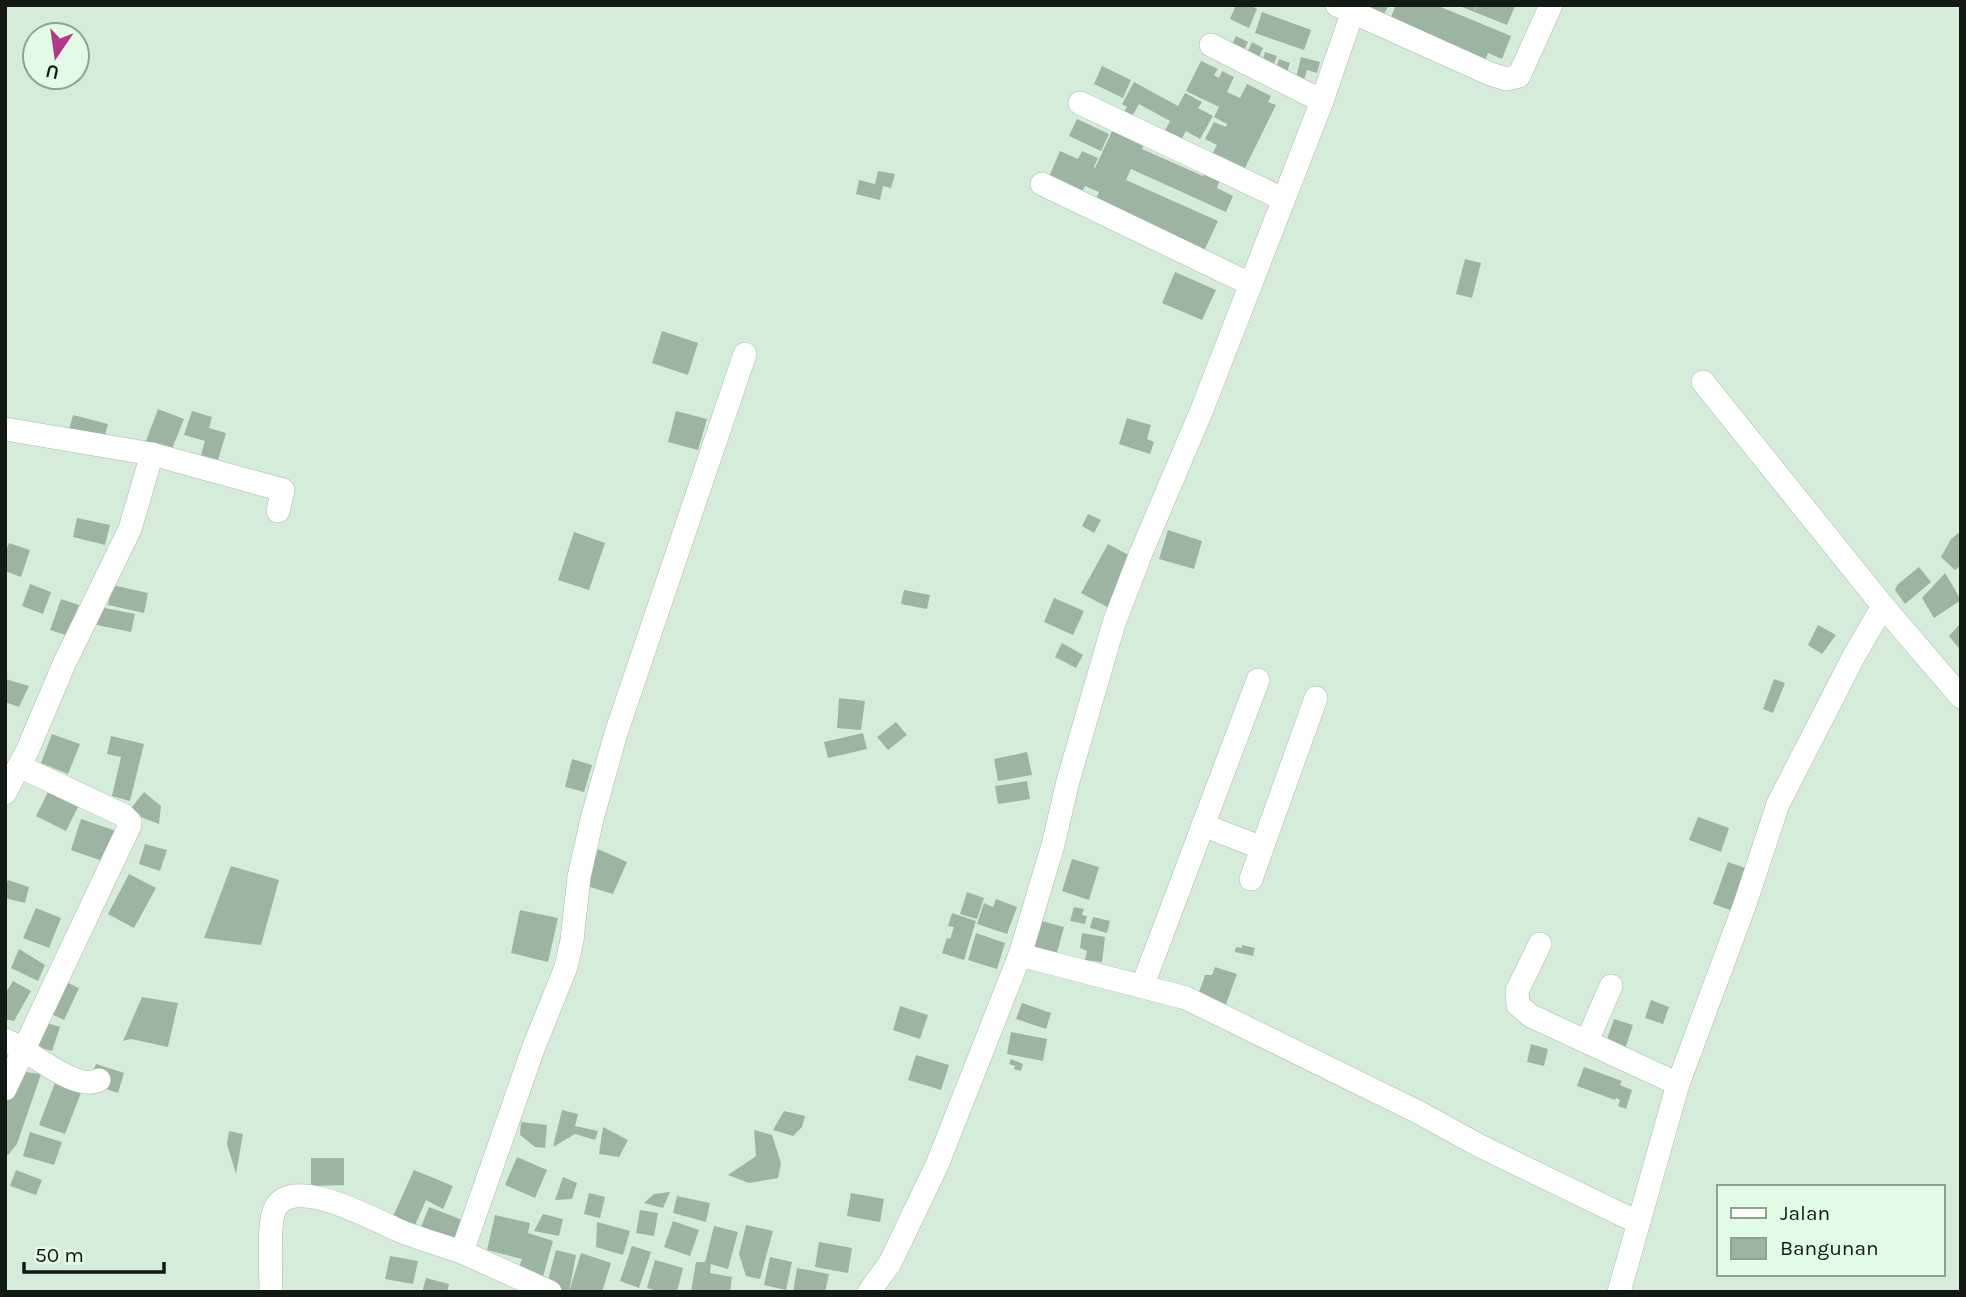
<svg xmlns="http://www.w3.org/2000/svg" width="1966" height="1297" viewBox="0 0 1966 1297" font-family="Karla,sans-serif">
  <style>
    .building { fill: #9db5a0 }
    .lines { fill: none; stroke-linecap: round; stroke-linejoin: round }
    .minor-casing { stroke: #a3bba7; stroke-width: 24 }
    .minor { stroke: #fff; stroke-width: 23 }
  </style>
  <rect width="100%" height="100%" fill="#d5edd8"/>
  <!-- building -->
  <g class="building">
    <polygon points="1236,5 1250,5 1257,9 1249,28 1230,19"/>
    <polygon points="1366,5 1389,5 1384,14"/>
    <polygon points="1396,5 1436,5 1511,36 1502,59 1488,53 1484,63 1388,24"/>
    <polygon points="1457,5 1476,5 1474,12 1477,5 1515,6 1507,25"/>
    <polygon points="1262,12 1311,30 1304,50 1255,33"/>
    <polygon points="1236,36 1248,42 1241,57 1229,51"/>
    <polygon points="1252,42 1263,48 1257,62 1245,57"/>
    <polygon points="1265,52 1277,56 1272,69 1261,66"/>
    <polygon points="1301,57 1320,62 1317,73 1307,70 1304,80 1296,78"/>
    <polygon points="1279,59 1290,63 1286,75 1275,71"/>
    <polygon points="1201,61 1218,69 1214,75 1219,78 1222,71 1234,77 1227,92 1240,98 1247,84 1271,96 1268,102 1276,105 1242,174 1210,158 1217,145 1205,139 1214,122 1226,127 1227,124 1214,117 1219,107 1186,91"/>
    <polygon points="1102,66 1131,80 1123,98 1094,84"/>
    <polygon points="1134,82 1178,106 1185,93 1202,102 1198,108 1213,116 1200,139 1186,131 1180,142 1163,134 1170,121 1139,104 1131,118 1123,113 1127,107 1122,104"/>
    <polygon points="1077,119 1109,134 1101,151 1069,136"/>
    <polygon points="1113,129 1147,139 1142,149 1203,176 1205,170 1221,177 1217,188 1233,196 1226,212 1131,169 1126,180 1218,221 1204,251 1092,207 1099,192 1085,186 1079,199 1046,184 1060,151 1078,159 1082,151 1098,158 1094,167 1095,168"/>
    <polygon points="878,171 895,174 891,188 883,186 880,200 856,194 859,180 875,184"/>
    <polygon points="1465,259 1481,263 1472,298 1456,294"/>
    <polygon points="1175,272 1216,290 1202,320 1162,303"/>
    <polygon points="662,331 698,343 688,375 652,363"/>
    <polygon points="158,409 184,419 171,451 146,441"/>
    <polygon points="192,411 212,417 209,428 226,433 218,460 201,455 205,441 184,435"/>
    <polygon points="676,411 707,419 698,450 668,442"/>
    <polygon points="73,415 108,424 103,442 68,434"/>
    <polygon points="1127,418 1151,425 1147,439 1154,442 1150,454 1119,444"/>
    <polygon points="1088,514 1101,520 1094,533 1082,526"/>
    <polygon points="77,518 110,525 105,545 73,537"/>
    <polygon points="1168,530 1202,541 1194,569 1159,559"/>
    <polygon points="1961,531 1961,565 1955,570 1941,557 1951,539"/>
    <polygon points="574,532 605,543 589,590 558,580"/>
    <polygon points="9,543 30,550 21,577 5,571 5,554"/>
    <polygon points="1108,544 1136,559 1109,608 1081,593"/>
    <polygon points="1919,567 1931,582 1905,604 1895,590 1897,585"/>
    <polygon points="1945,573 1961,600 1934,618 1922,598"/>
    <polygon points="30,584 51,592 43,614 22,606"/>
    <polygon points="112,585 148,593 144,613 108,605"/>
    <polygon points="904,590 930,595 927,609 901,604"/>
    <polygon points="1054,598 1084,611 1073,635 1044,622"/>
    <polygon points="61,599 79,605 69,636 50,630"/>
    <polygon points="100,607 135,614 131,632 97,625"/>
    <polygon points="1961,623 1961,651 1949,636"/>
    <polygon points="1818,625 1836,635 1822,654 1808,645"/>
    <polygon points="1062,643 1083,655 1076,668 1055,657"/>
    <polygon points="5,679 29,686 19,707 5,702"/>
    <polygon points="1774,679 1785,683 1773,713 1763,709"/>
    <polygon points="839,698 865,701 861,730 837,728"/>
    <polygon points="896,722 907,735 888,750 877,737"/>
    <polygon points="863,733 867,749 828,758 824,742"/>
    <polygon points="52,734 80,744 68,774 41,763"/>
    <polygon points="111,736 144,744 130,801 112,796 121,757 107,754"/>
    <polygon points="1027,752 1032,775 998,781 994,759"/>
    <polygon points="572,759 592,765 584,792 565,787"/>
    <polygon points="1027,781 1030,799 998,804 995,786"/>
    <polygon points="48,792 78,807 66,831 36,816"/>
    <polygon points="144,792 161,806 159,824 128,812"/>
    <polygon points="1698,817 1729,828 1721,852 1689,840"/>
    <polygon points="81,819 116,831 105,862 71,850"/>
    <polygon points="145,844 167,850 160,871 139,864"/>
    <polygon points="598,849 627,862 613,894 587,886"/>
    <polygon points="1072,859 1099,867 1089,900 1062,891"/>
    <polygon points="1728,862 1754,871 1739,913 1713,904"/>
    <polygon points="231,866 279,880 261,945 204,938"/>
    <polygon points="129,874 156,888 134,928 108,914"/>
    <polygon points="8,880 29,887 25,903 5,898 5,886"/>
    <polygon points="967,892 984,898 977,919 960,914"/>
    <polygon points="996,899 1017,907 1007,934 977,924 984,903 993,907"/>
    <polygon points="1074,907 1084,909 1082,915 1087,916 1085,924 1070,921"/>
    <polygon points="36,908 61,918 49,948 23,938"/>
    <polygon points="520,910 558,918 548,962 511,953"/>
    <polygon points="952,913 976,921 964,960 942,953 947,938 950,939 954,927 948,926"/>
    <polygon points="1093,917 1110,921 1107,933 1090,928"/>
    <polygon points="1038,920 1064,927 1055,960 1029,953"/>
    <polygon points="976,933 1005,943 997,969 968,960"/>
    <polygon points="1082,933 1105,937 1102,962 1085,960 1087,951 1080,948"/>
    <polygon points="1242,945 1255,948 1253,956 1235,952 1236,947 1242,948"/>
    <polygon points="19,949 45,965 38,981 11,968"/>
    <polygon points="1215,967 1237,974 1225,1007 1197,998 1205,975 1212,975"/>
    <polygon points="59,979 79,988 64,1020 45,1011"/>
    <polygon points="13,981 31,991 14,1021 5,1019 5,994"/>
    <polygon points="142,997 178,1003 168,1047 131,1039 123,1041"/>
    <polygon points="1651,1000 1669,1007 1663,1024 1645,1018"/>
    <polygon points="1022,1003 1051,1013 1046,1029 1016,1019"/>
    <polygon points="900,1006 928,1015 920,1039 893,1030"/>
    <polygon points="1614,1019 1633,1025 1625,1049 1606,1042"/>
    <polygon points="39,1020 60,1027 52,1051 31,1045"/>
    <polygon points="1011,1032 1047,1039 1043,1061 1007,1054"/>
    <polygon points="1531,1044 1548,1049 1544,1066 1527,1062"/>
    <polygon points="916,1055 949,1065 941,1090 908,1080"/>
    <polygon points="1011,1059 1023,1064 1021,1071 1014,1069 1015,1066 1009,1064"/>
    <polygon points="96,1064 124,1073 118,1093 89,1083"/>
    <polygon points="1584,1067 1622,1081 1620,1085 1632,1090 1626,1109 1618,1106 1620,1100 1616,1098 1615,1100 1577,1086"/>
    <polygon points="18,1071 41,1074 17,1144 8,1155 5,1153 5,1101"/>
    <polygon points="56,1080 82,1090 65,1134 39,1125"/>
    <polygon points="562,1110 578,1114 575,1126 598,1131 595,1140 575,1134 553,1147"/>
    <polygon points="784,1111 805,1116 802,1127 793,1136 773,1130"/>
    <polygon points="521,1122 547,1125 545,1148 535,1147 520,1135"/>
    <polygon points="603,1127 628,1140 619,1157 599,1154"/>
    <polygon points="754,1130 772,1135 781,1163 778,1178 749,1183 728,1175 756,1156"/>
    <polygon points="229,1131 243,1134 236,1174 227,1144"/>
    <polygon points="30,1132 62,1142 54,1165 23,1156"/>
    <polygon points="517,1157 547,1170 535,1198 505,1185"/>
    <polygon points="311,1158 344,1158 344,1185 311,1186"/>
    <polygon points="16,1170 42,1180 36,1195 10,1186"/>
    <polygon points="414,1170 453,1186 443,1209 426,1200 412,1232 390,1223"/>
    <polygon points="563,1177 577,1183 572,1199 555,1200"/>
    <polygon points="670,1192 663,1208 644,1203 654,1194"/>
    <polygon points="589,1193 605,1197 600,1218 584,1214"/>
    <polygon points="851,1193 884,1199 880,1222 847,1216"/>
    <polygon points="677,1196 710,1203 706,1222 673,1213"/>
    <polygon points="429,1207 465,1221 452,1251 417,1237"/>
    <polygon points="640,1210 658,1213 654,1236 636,1233"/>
    <polygon points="543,1214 563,1219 559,1236 534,1231"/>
    <polygon points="495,1215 530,1223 528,1233 553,1241 542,1280 517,1273 522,1259 487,1250"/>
    <polygon points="673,1221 699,1230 690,1256 664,1247"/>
    <polygon points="597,1222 630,1231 623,1255 596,1247"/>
    <polygon points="746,1225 773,1231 760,1279 746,1276 739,1254"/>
    <polygon points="714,1226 738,1232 728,1269 711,1264 710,1273 732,1277 730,1292 691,1292 696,1262 705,1262"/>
    <polygon points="819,1242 852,1248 848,1273 815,1267"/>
    <polygon points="632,1246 651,1252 639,1288 620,1281"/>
    <polygon points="556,1250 576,1255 569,1292 546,1288"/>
    <polygon points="581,1253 611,1263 602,1292 569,1292"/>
    <polygon points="390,1256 418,1261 413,1284 385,1279"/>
    <polygon points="770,1257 792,1262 786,1290 764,1285"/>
    <polygon points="655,1260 683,1268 677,1292 662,1292 647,1288"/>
    <polygon points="797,1268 829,1274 825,1292 793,1292"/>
    <polygon points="426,1278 449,1284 447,1292 422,1292"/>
  </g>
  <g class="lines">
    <defs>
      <g id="minor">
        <polyline points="1337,5 1488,73 1506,79 1519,76 1551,5"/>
        <polyline points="1211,45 1322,101"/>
        <polyline points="1080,103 1283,199"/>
        <polyline points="1042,184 1250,284"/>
        <polyline points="1703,382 1883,606"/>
        <polyline points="5,429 152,454 283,490 278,511"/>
        <polyline points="5,793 28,749 64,664 130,529 152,454"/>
        <polyline points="1203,825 1262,848"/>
        <polyline points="1251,879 1316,698"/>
        <polyline points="1540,944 1517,991 1518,1005 1531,1016 1678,1084"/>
        <polyline points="1020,955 1186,998 1420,1113 1478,1145 1639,1223"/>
        <polyline points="1142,987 1258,680"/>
        <path d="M5 1040C29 1049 76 1093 99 1080"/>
        <polyline points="1587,1041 1611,986"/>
        <polyline points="5,1089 130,825 130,822 123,815 19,766"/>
        <path d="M271 1292C271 1273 268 1227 274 1211 289 1171 376 1221 400 1231 420 1239 441 1245 462 1252"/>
        <polyline points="550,1292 462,1252 533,1049 566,967 572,940 579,877 592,819 616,733 745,354"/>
        <polyline points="869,1292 890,1263 937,1165 1020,955 1053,845 1068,781 1114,623 1141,553 1201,412 1322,101 1355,5"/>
        <polyline points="1619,1292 1678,1084 1745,904 1778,804 1854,656 1883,606 1961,697"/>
      </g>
    </defs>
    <!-- minor casing -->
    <use href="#minor" class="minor-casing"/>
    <!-- minor -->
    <use href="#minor" class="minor"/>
  </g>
  <!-- border -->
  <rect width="1966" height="1297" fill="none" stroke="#121a13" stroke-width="14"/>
  <!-- legend -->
  <rect x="1717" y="1185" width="228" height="91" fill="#e2fbe5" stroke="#8fa191" stroke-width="2"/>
  <rect x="1731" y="1208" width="35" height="10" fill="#ffffff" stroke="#8fa191" stroke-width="2"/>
  <text x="1780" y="1220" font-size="21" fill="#121a13">Jalan</text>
  <rect x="1731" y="1238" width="35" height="21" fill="#9db5a0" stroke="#8fa191" stroke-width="2"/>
  <text x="1780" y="1255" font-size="21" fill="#121a13">Bangunan</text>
  <!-- north arrow -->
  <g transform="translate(56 56) rotate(193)"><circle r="33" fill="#e2fbe5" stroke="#8fa191" stroke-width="2"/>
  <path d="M0-5L12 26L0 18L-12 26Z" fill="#b43787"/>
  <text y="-10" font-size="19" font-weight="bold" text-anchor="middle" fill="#121a13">U</text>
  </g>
  <!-- scale -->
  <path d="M24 1262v10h140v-10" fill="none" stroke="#121a13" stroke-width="3.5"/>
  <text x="35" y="1262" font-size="21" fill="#121a13" stroke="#e2fbe5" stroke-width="5" paint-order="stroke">50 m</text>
</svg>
